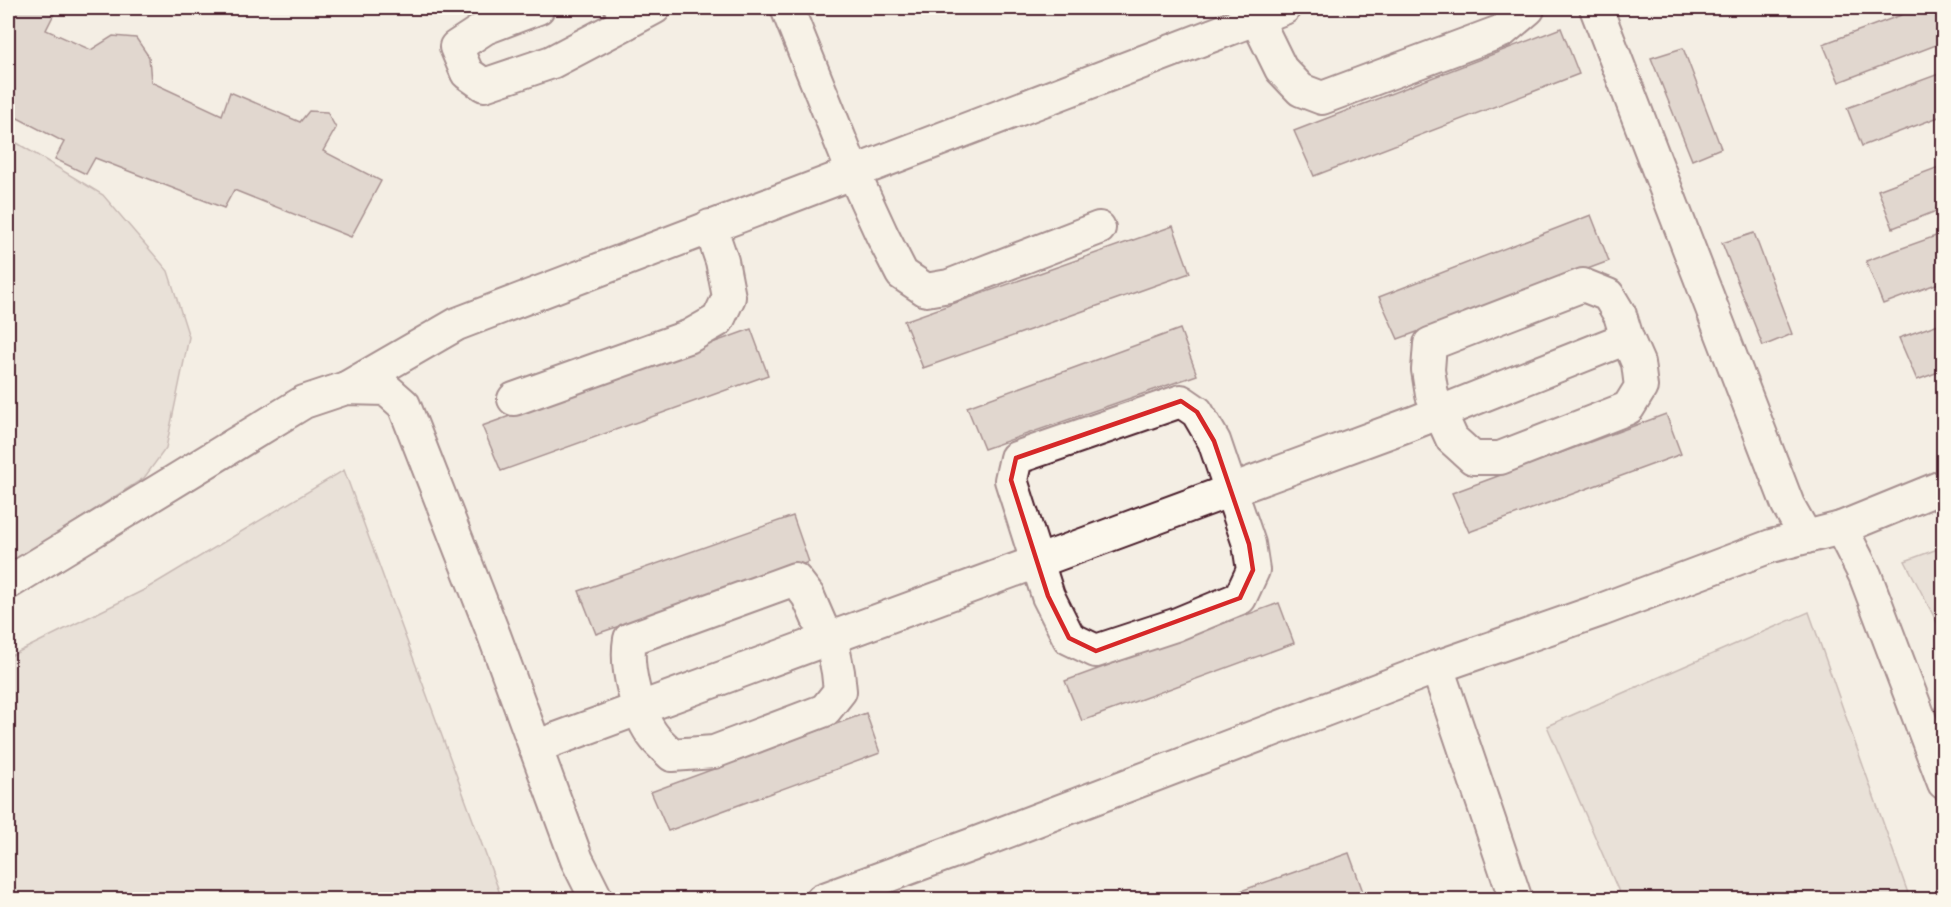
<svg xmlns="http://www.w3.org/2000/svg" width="1951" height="907" viewBox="0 0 1951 907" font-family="Mali,sans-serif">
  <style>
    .green { fill: #dbd0c9; stroke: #92787a; stroke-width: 1.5 }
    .building { fill: #cabbb6; stroke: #4a1f2b; stroke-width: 1.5 }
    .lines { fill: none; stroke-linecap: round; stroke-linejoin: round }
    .minor-casing { stroke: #4a1f2b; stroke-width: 36 }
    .minor { stroke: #fbf7ec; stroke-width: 32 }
    .marked { fill: none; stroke: #d62828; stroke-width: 4.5; stroke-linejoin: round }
  </style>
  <rect width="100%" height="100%" fill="#f4eee4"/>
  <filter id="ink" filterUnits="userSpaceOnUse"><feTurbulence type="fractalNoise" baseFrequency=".0167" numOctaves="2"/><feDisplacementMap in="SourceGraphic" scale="12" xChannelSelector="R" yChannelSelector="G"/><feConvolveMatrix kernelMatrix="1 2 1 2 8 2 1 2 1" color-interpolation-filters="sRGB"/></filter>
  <g filter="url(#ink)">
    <!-- green -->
    <g class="green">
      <polygon points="17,143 103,195 168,271 189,337 166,448 144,478 8,565 8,146"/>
      <polygon points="344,470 502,899 8,899 8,657 144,590"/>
      <polygon points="1943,547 1944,547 1943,634 1905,561"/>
      <polygon points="1809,612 1910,899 1622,899 1547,726"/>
    </g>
    <!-- building -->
    <g class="building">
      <polygon points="8,8 57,8 46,30 91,50 113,36 136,38 149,57 151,82 222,115 230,92 300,122 309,111 327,112 336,128 323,151 381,181 351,237 234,190 224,208 95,158 86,174 55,159 64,142 8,113"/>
      <polygon points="1920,8 1944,8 1944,42 1839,82 1823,44"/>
      <polygon points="1561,28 1579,74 1314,176 1294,131"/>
      <polygon points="1683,48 1721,148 1692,160 1651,58"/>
      <polygon points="1944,72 1944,115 1862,146 1847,108"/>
      <polygon points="1944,165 1944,208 1893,228 1878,190"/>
      <polygon points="1591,215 1609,261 1398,339 1379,297"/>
      <polygon points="1173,226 1190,273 923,368 904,321"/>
      <polygon points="1754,233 1792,334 1763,346 1722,243"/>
      <polygon points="1944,233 1944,281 1883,304 1866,261"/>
      <polygon points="1944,322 1944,370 1917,380 1899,338"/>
      <polygon points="751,329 768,375 501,471 482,426"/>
      <polygon points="1180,329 1197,375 984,449 967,407"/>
      <polygon points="1666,414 1681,454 1469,532 1452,493"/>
      <polygon points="793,516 809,562 596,634 579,591"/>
      <polygon points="1279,603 1294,643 1082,721 1065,681"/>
      <polygon points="866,713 880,753 668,831 651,792"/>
      <polygon points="1349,853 1366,900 1215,900"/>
    </g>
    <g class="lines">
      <defs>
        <g id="minor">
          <polyline points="538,8 485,28 456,47 467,73 484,85 552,62 626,23 621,8"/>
          <polyline points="787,8 853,172 882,235 902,274 926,290 949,286 1099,228"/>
          <polyline points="1596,8 1788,505 1806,537"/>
          <polyline points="1256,18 1281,69 1301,90 1322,98 1502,31 1528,9 1528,8"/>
          <polyline points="626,23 654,8"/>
          <polygon points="1583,285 1608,295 1620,315 1627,338 1638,363 1641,387 1628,408 1500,458 1473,458 1452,439 1432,395 1428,370 1430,344"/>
          <polyline points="346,388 457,324 1284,8"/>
          <polyline points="514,399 690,336 718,320 729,297 722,261 710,226"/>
          <polygon points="1181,401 1197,412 1214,441 1249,544 1253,570 1240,598 1175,625 1096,651 1069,638 1048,596 1011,480 1016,458"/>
          <polyline points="1841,528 1865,575 1944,783"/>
          <path d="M795 579 808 596 821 626 831 637 838 672 840 691 825 710 714 752 672 755C666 749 660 744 655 738 637 716 625 667 630 639Z"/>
          <polyline points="8,583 304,402 346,388 386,389 404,405 494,635 577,860 597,900"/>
          <polyline points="1437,667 1516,900"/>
          <polyline points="535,747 1413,423 1627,338"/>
          <polyline points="822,900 974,844 1437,667 1601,610 1771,546 1841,528 1944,486"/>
        </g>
      </defs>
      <!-- minor casing -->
      <use href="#minor" class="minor-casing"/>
      <!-- minor -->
      <use href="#minor" class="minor"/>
    </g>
  </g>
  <!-- marked area -->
  <path d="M0 0H1951V907H0ZM1181 401 1197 412 1214 441 1249 544 1253 570 1240 598 1096 651 1069 638 1048 596 1011 480 1016 458Z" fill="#f4eee4" fill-opacity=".55" fill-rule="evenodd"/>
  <path class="marked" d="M1181 401 1197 412 1214 441 1249 544 1253 570 1240 598 1096 651 1069 638 1048 596 1011 480 1016 458Z"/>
  <!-- margin -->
  <rect width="1951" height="907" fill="none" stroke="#fbf7ec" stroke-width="30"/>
  <rect x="15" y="15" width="1921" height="877" fill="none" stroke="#4a1f2b" stroke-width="2" filter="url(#ink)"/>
</svg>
